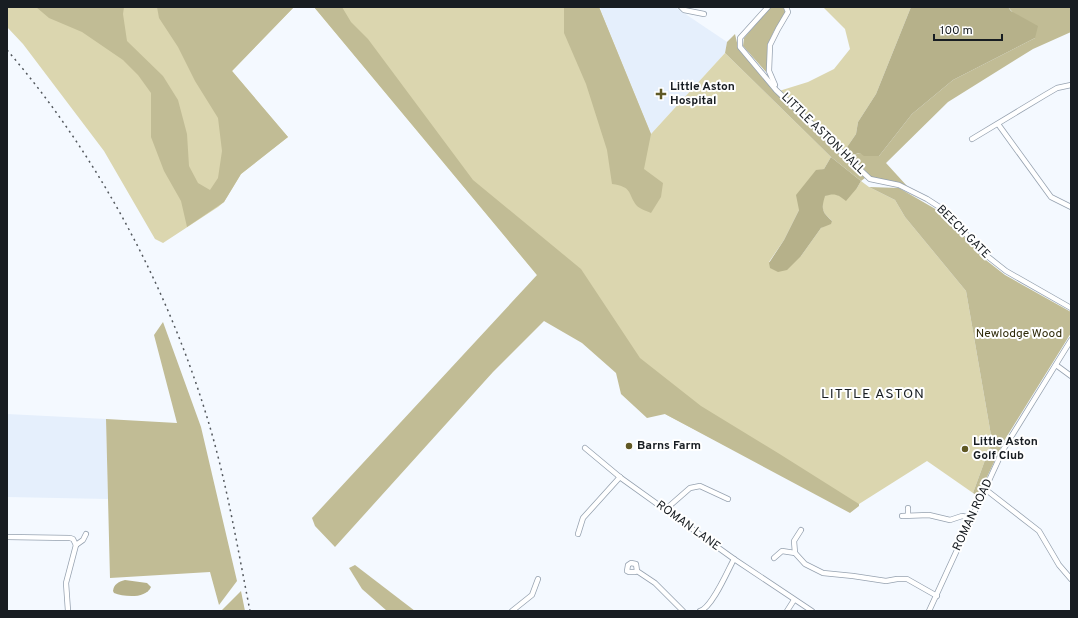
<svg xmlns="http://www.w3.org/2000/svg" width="1078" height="618" viewBox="0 0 1078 618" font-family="Overpass,sans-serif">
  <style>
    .built { fill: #e5effc }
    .green { fill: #dbd6af }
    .forest { fill: #c1bc95 }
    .water { fill: #b6b18a }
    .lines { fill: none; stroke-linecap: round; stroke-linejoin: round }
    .street-casing { stroke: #96a2b0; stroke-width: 6 }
    .street { stroke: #fff; stroke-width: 4.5 }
    .rail { stroke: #53585d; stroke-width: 1.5; stroke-dasharray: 2 4; stroke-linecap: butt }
    .poi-dot { fill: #5f5824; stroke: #fff; stroke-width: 1.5 }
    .labels { text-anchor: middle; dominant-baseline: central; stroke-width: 4; stroke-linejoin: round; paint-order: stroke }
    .poi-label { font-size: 12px; font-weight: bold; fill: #181d22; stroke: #fff; text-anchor: start }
    .street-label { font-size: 12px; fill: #181d22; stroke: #fff }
    .park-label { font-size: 12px; fill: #302b0a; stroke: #fff }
    .quarter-label { font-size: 14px; letter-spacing: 1px; fill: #181d22; stroke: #fff }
  </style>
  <rect width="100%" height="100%" fill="#f4f9ff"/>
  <!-- built -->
  <g class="built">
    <polygon points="602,7 675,7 727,42 725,53 651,134 600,9"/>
    <polygon points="7,414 106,419 108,499 7,497"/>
  </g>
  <!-- green -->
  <g class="green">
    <polygon points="7,7 294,7 232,71 288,137 241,174 224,202 218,207 163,243 155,239 104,151 23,44 7,27"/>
    <path d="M314 7H599L651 134 725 53 831 157 824 169 816 171 809 181 799 210 784 240 769 262 801 256 821 228 832 221C822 212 821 209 824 196L833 193 840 196 857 188 861 181 869 187 895 200 905 217 966 291 992 441 973 493 927 461 859 504 833 502 665 414 537 275Z"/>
    <polygon points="825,7 911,7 876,94 858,122 856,134 843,153 779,91 808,82 834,69 850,49 845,29 824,8"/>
  </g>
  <!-- forest -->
  <g class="forest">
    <polygon points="36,7 124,7 123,14 127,41 163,76 178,100 187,134 189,166 198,183 210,190 218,178 222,151 218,118 195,81 178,47 159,18 157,7 294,7 232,71 288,137 241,174 224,202 187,227 181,201 164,171 151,137 151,93 138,75 123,60 82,32 49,18"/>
    <polygon points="314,7 342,7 351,22 368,39 473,180 581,269 640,358 701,406 778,453 859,504 859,506 850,513 665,414 647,418 621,394 616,373 582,343 544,321 493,372 335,547 315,526 312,518 537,275"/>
    <path d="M564 7H599L651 134 644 169 663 183 661 197 651 213C647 211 640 209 637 206 627 193 633 187 612 184L607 150 586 84 564 33Z"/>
    <polygon points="771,7 783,7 786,14 774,31 767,46 767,71 766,72 743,46 744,38"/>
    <polygon points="1008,7 1071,7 1071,32 1033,49 948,102 886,163 907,186 871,178 847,157 860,153 879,156 912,114 953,80 1035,38"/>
    <polygon points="735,34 738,47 761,76 865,178 861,181 831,157 725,53 727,42"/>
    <polygon points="869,187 899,188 944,214 982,257 1005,275 1071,312 1071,333 1004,441 978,496 973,493 992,441 966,291 905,217 895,200"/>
    <polygon points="163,322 201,427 237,581 219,605 210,572 110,578 106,419 177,423 154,335"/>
    <polygon points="355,565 415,611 387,611 362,589 349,568"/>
    <polygon points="241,591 245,611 221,611"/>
  </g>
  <!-- water -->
  <g class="water">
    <polygon points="911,7 1008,7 1011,11 1038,26 1035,38 953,80 912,114 879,156 864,156 860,153 847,156 843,153 856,134 858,122 876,94"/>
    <path d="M831 157 861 181 857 188 846 201C838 194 834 193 825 196 821 209 822 212 832 221L831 224 821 228 801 256 787 270 778 272 770 268 769 263 784 240 799 210 796 195 816 170 824 169Z"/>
    <path d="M125 580 147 583 151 587C146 599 124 597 114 593L113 591C114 584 118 582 125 580Z"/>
  </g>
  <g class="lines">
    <defs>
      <g id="street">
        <polyline points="681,7 684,10 704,14"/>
        <polyline points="768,7 740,38 740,47 776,90 870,179 899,185 927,199 944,210 982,252 1006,271 1071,308"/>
        <polyline points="775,85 769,71 770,45 778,29 788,12 786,7"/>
        <polyline points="998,124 1051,197 1071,207"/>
        <polyline points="972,139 1045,95 1057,88 1071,85"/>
        <polyline points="1056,365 1071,376"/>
        <polyline points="585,448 621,478 734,559 812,611"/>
        <polyline points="985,489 1039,531 1059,565 1071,579"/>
        <polyline points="908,508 908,515"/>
        <polyline points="666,509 690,488 700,486 728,499"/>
        <polyline points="902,516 929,515 950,520 962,516 972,518"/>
        <polyline points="578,534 583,518 620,477"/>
        <polyline points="7,537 70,538 73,539 76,545"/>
        <polyline points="76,545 83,540 86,534"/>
        <polyline points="795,553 794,541 801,530"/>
        <polyline points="774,558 782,551 795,553 805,564 823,573 853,576 886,581 897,579 907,579 937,596"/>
        <polyline points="637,571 635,572 629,572 627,571 628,565 631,563 636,564 637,571 655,583 683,611"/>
        <polyline points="68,611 66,583 76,545"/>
        <polyline points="512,611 532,595 538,579"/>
        <path d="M700 611C712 608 728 570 734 559"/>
        <polyline points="787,611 794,600"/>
        <polyline points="929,611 1003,450 1071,340"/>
      </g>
    </defs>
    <!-- street casing -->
    <use href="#street" class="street-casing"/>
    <!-- street -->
    <use href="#street" class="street"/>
    <!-- rail -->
    <path class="rail" d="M7 50C96 153 166 284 206 414 226 478 237 545 250 611"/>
  </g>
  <!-- markers -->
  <g class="poi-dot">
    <path d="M659 88h4v4h4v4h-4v4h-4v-4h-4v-4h4z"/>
    <circle cx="629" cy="446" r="4"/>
    <circle cx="965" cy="449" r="4"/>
  </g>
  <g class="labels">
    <!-- poi labels -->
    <g class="poi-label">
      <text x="670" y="87">Little Aston<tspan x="670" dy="14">Hospital</tspan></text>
      <text x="973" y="442">Little Aston<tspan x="973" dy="14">Golf Club</tspan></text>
      <text x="637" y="446">Barns Farm</text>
    </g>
    <!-- street labels -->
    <g class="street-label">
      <text transform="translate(823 134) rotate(44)">LITTLE ASTON HALL</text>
      <text transform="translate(963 232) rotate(45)">BEECH GATE</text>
      <text transform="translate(973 515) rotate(-65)">ROMAN ROAD</text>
      <text transform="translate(688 526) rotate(36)">ROMAN LANE</text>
    </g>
    <!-- park labels -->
    <g class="park-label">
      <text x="1019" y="334">Newlodge Wood</text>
    </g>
    <!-- quarter labels -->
    <g class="quarter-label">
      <text x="873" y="394">LITTLE ASTON</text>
    </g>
  </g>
  <!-- border -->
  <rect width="1078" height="618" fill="none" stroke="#181d22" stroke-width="16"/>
  <!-- scale -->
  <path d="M934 34v6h68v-6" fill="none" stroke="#181d22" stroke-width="2"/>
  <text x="940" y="34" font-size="12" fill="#181d22" stroke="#ffffff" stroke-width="3" paint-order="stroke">100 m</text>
</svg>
